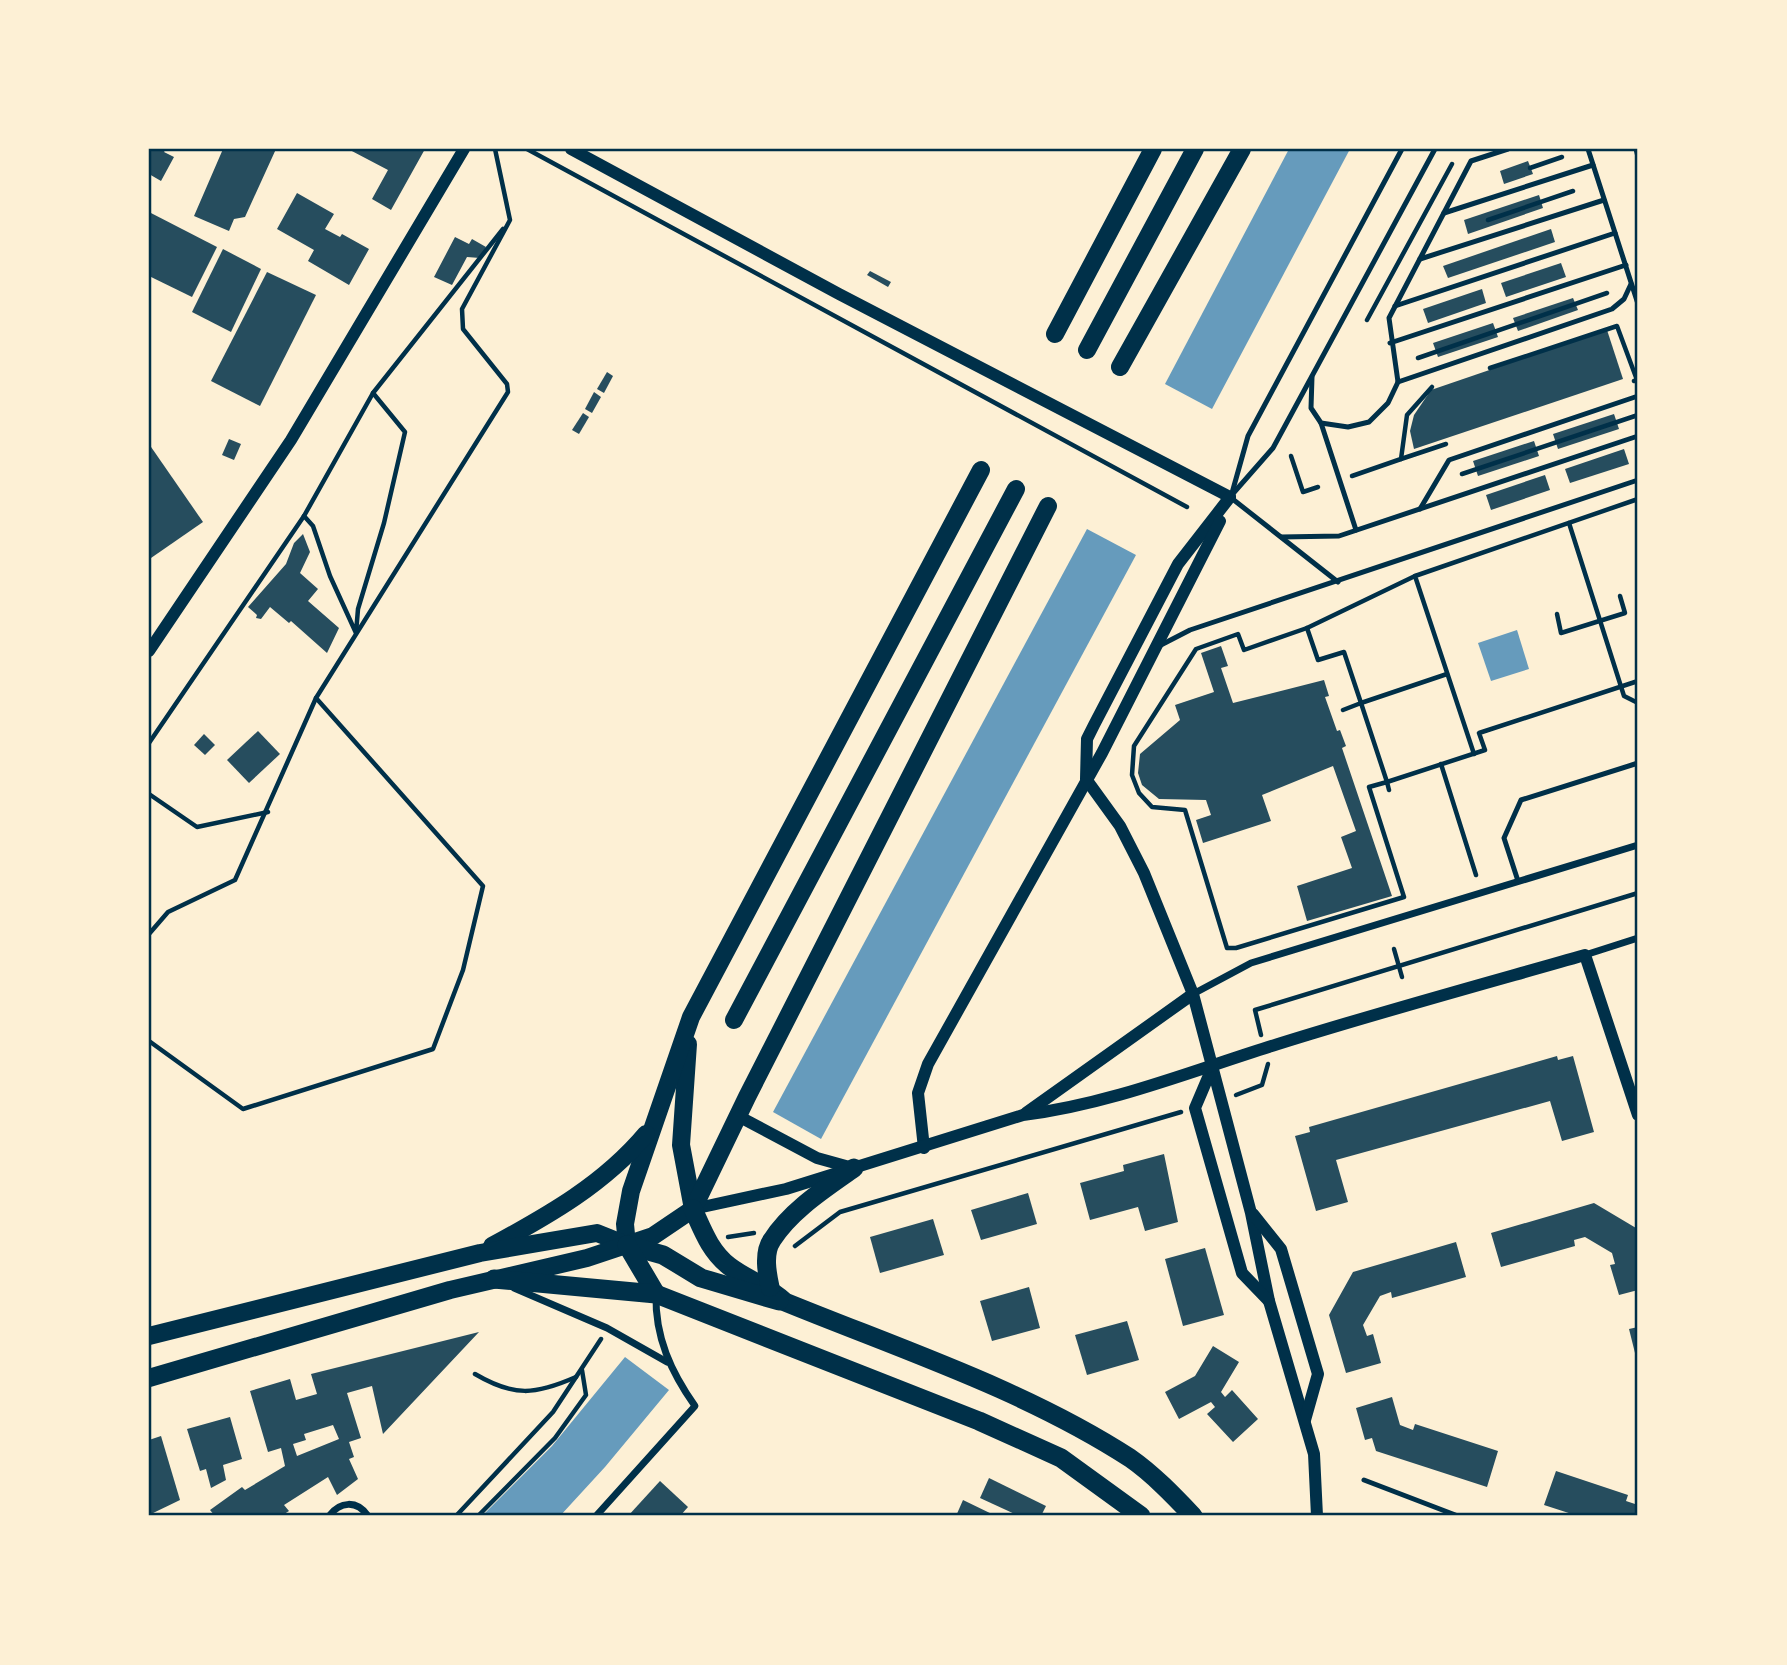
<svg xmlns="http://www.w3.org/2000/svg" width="1787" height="1665" viewBox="0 0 1787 1665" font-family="'Sofia Sans Condensed',sans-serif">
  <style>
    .water { fill: #669bbc }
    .building { fill: #264d5e; fill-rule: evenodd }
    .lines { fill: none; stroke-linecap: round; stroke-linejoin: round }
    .path { stroke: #003049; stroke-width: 4.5 }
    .service { stroke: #003049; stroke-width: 5 }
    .minor { stroke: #003049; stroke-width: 7 }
    .tertiary { stroke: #003049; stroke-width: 12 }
    .primary { stroke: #003049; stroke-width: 18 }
    .trunk { stroke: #003049; stroke-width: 19 }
    .neatline { fill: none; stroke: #003049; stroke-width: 2.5 }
  </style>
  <rect width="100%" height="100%" fill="#fdf0d5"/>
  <!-- water -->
  <g class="water">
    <polygon points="1289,149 1350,149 1212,409 1165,384"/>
    <polygon points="1087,529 1136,555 821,1139 773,1112"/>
    <polygon points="1517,630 1529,669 1491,681 1478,643"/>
    <polygon points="625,1357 669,1390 605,1467 560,1516 482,1516 552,1446"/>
  </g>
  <!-- building -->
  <g class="building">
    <polygon points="149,149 166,149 164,152 174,157 161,181 149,174"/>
    <polygon points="223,149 276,149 245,217 234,219 229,231 194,216"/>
    <polygon points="348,149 425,149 391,210 372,199 388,170"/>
    <polygon points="1528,161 1533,174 1504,184 1500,171"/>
    <polygon points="297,193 334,214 325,229 340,237 342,234 369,249 349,285 308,261 314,250 277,229"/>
    <polygon points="1539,195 1543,208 1468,234 1464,220"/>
    <polygon points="149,212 217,247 192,297 149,276"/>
    <polygon points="1551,229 1555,242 1448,278 1443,266"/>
    <polygon points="455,237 469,244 472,239 486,247 480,258 467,257 452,285 434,277"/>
    <polygon points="223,249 261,269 231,332 192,312"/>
    <polygon points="1561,263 1566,277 1506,297 1501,283"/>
    <polygon points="870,271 891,282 888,287 867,275"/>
    <polygon points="267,272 316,295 260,406 211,381"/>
    <polygon points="1482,289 1486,303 1428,323 1423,309"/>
    <polygon points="1573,298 1578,310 1518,331 1513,318"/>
    <polygon points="1493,323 1498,337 1438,357 1433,343"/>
    <polygon points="1607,330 1623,379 1414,449 1410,431 1414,415 1431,390"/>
    <polygon points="607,372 613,376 604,393 597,389"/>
    <polygon points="594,392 601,397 592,413 585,409"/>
    <polygon points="583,413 589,417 579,434 572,430"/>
    <polygon points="1614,414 1619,429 1558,449 1553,434"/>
    <polygon points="229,439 241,444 234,460 222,455"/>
    <polygon points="1534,441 1539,456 1478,476 1473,461"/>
    <polygon points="149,444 203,522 151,558 149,554"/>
    <polygon points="1624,449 1629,464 1570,483 1565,469"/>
    <polygon points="1545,475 1550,490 1491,510 1486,495"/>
    <polygon points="303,534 310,552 300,573 318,589 308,601 339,628 327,653 291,621 289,623 270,607 261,619 256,618 257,615 248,607 286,564 294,543"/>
    <polygon points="1221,646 1228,666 1221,668 1233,703 1324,680 1329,696 1325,697 1337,731 1340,730 1346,746 1342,748 1392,896 1307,921 1297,886 1352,868 1341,837 1356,831 1333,766 1262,795 1271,821 1203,843 1196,820 1211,815 1206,800 1159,799 1142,785 1138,773 1140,754 1180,720 1175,705 1214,692 1201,653"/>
    <polygon points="258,731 280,754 249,783 227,760"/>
    <polygon points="204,734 215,745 205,755 194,745"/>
    <polygon points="1557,1056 1558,1060 1573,1056 1594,1132 1562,1141 1550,1101 1336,1160 1348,1202 1316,1211 1295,1136 1310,1132 1309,1127"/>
    <polygon points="1164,1154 1178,1222 1145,1231 1138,1207 1090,1220 1080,1183 1124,1171 1123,1165"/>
    <polygon points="1028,1193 1037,1224 981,1240 971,1210"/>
    <polygon points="1594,1203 1636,1228 1638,1290 1619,1295 1610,1265 1615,1264 1612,1253 1585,1237 1574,1240 1575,1246 1501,1267 1491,1233"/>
    <polygon points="933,1219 944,1255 880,1273 870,1237"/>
    <polygon points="1456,1242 1466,1277 1392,1298 1391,1292 1380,1296 1363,1325 1367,1336 1373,1334 1381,1363 1346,1373 1329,1315 1353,1272"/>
    <polygon points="1205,1248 1224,1315 1183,1326 1165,1259"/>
    <polygon points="1029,1287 1040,1328 992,1341 980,1301"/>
    <polygon points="1127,1321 1139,1360 1087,1375 1075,1335"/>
    <polygon points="1638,1327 1638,1360 1637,1361 1629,1329"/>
    <path d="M479 1332 383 1434 372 1386 347 1393 361 1438 349 1442 354 1457 349 1459 358 1479 337 1495 328 1477 284 1505 289 1511 281 1516H215L210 1510 242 1487 245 1490 285 1466 281 1448 268 1452 250 1391 290 1379 296 1400 317 1394 311 1374ZM333 1425 339 1439 297 1456 293 1444 306 1440 304 1434Z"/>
    <polygon points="1213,1346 1239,1362 1221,1392 1225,1397 1232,1390 1258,1419 1233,1442 1207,1414 1215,1407 1211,1402 1179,1419 1165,1392 1195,1376"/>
    <polygon points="1392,1397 1400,1425 1413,1430 1415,1424 1498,1451 1487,1487 1376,1451 1372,1438 1365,1440 1356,1408"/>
    <polygon points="230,1417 242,1459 223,1465 226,1480 211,1488 206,1469 200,1471 187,1429"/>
    <polygon points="161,1436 180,1500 149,1515 149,1440"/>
    <polygon points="1556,1471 1628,1495 1626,1501 1638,1505 1638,1516 1578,1516 1544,1505"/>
    <polygon points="989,1478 1046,1506 1041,1516 1019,1516 980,1498"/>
    <polygon points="660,1481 688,1507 680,1516 628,1516"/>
    <polygon points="963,1500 996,1516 956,1516"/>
  </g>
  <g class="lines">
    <!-- path -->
    <g class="path">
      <polyline points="527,149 1187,507"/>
      <polyline points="1530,168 1562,157"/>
      <polyline points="1488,220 1573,191"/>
      <polyline points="1367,320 1452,164"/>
      <polyline points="1418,358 1607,293"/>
      <polyline points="1490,368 1617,326 1637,380 1634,381"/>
      <polyline points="1291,456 1303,492 1318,487"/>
      <polyline points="1401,459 1446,444"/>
      <polyline points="1462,474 1638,415"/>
      <polyline points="1352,476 1401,459 1407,415 1432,387"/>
      <polyline points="304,516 313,526 330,576 356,633 358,609 384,523 405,432 373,393"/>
      <polyline points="1569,523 1624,696 1638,703"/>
      <polyline points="1557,614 1561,633 1625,613 1620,596"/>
      <polyline points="1307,628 1318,660 1344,652 1361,703 1447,674"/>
      <polyline points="1343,710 1361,703 1387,782 1485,750 1479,733 1638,681"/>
      <polyline points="149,743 304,516 373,393 503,229"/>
      <polyline points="1474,754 1415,576 1638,499"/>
      <polyline points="1441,764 1476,875"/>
      <polyline points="1389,790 1387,782 1369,787 1404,897 1236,948 1227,948 1185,810 1152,807 1139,793 1132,775 1134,746 1196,649 1238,634 1244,650 1307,628 1415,576"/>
      <polyline points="149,794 197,827 268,812"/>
      <polyline points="149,934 168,912 235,880 316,698"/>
      <polyline points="1394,949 1402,977"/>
      <polyline points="1261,1035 1255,1010 1638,893"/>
      <polyline points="149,1041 243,1109 433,1049 463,970 483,886 316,698 508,392 507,384 463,329 462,309 510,220 495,149"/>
      <polyline points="1236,1095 1262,1085 1268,1064"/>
      <polyline points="728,1237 754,1233"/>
      <polyline points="795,1246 840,1212 1181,1112"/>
      <path d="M475 1374C514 1397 535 1395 576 1377"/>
      <polyline points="456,1516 553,1412 601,1339"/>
      <polyline points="478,1516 555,1438 586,1395 582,1370"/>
    </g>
    <!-- service -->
    <g class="service">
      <polyline points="1588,149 1638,304"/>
      <polyline points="1636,149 1638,157"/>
      <polyline points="1444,213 1593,165"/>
      <polyline points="1420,259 1604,200"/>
      <polyline points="1395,306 1615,233"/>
      <polyline points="1390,343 1626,265"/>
      <polyline points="1312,377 1311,408 1321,423 1348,427 1369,422 1388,403 1398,382 1389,318 1471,161 1508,149"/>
      <polyline points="1398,382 1612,309 1624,299 1631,284"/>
      <polyline points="1321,423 1356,530"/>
      <polyline points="1232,493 1248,436 1402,149"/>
      <polyline points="1230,497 1273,448 1435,149"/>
      <polyline points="1230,497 1338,582"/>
      <polyline points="1420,509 1449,460 1638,396"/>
      <polyline points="1281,537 1339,536 1638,436"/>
      <polyline points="1159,646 1190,630 1638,480"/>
      <polyline points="1518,881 1504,838 1521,800 1638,763"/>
      <polyline points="1364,1480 1458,1516"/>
    </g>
    <!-- minor -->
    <g class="minor">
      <polyline points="1585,955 1638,938"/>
      <polyline points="1193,994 1251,963 1638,845"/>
      <polyline points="514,1288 607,1328 667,1362"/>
      <path d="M329 1516C340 1501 357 1500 368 1516"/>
      <path d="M596 1516 695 1406C671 1372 655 1337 656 1295"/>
    </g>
    <!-- tertiary -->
    <g class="tertiary">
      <polyline points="571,149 839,294 1230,497"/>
      <polyline points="1230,497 1178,564 1094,725 1087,739 1086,779 1120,826 1144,873 1193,994 1251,1213 1269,1301 1314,1454 1317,1516"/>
      <polyline points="149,651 291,440 464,149"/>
      <polyline points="1212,1068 1195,1108 1242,1273 1269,1301"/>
      <polyline points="1026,1113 1193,994"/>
      <polyline points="738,1116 817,1158 853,1168"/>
      <polyline points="924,1148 918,1093 928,1064 1102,753 1220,521"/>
      <path d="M693 1209 786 1189 1023 1115C1111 1104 1194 1070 1278 1044 1380 1012 1483 984 1585 955L1638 1115"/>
      <polyline points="1253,1214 1281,1249 1318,1374 1305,1420"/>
    </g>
    <!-- primary -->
    <g class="primary">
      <polyline points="1055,334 1153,149"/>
      <polyline points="1087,350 1195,149"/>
      <polyline points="1120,367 1242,149"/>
      <polyline points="734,1020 1016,489"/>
      <polyline points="688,1044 681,1145 693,1209"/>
      <polyline points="627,1245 625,1224 631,1191 691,1017 981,470"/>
      <path d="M492 1246C549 1215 604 1184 646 1134"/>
      <polyline points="149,1336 480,1253 597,1233 627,1245"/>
      <polyline points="149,1378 450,1290 587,1258 653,1236 693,1209 747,1097 1048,506"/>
    </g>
    <!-- trunk -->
    <g class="trunk">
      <path d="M693 1209C703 1231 710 1251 729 1266 747 1280 767 1285 785 1302 900 1349 1025 1390 1130 1458 1153 1474 1174 1496 1193 1516"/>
      <polyline points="627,1245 663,1255 701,1278 779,1301"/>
      <polyline points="627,1245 656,1294"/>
      <polyline points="494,1279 656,1294 979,1421 1061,1458 1141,1516"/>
      <path d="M770 1287C767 1273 763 1253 772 1240 791 1210 826 1188 854 1168"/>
    </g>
  </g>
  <!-- border -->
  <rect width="1787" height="1665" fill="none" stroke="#fdf0d5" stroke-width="301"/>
  <rect x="150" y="150" width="1486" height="1364" class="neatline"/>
</svg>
